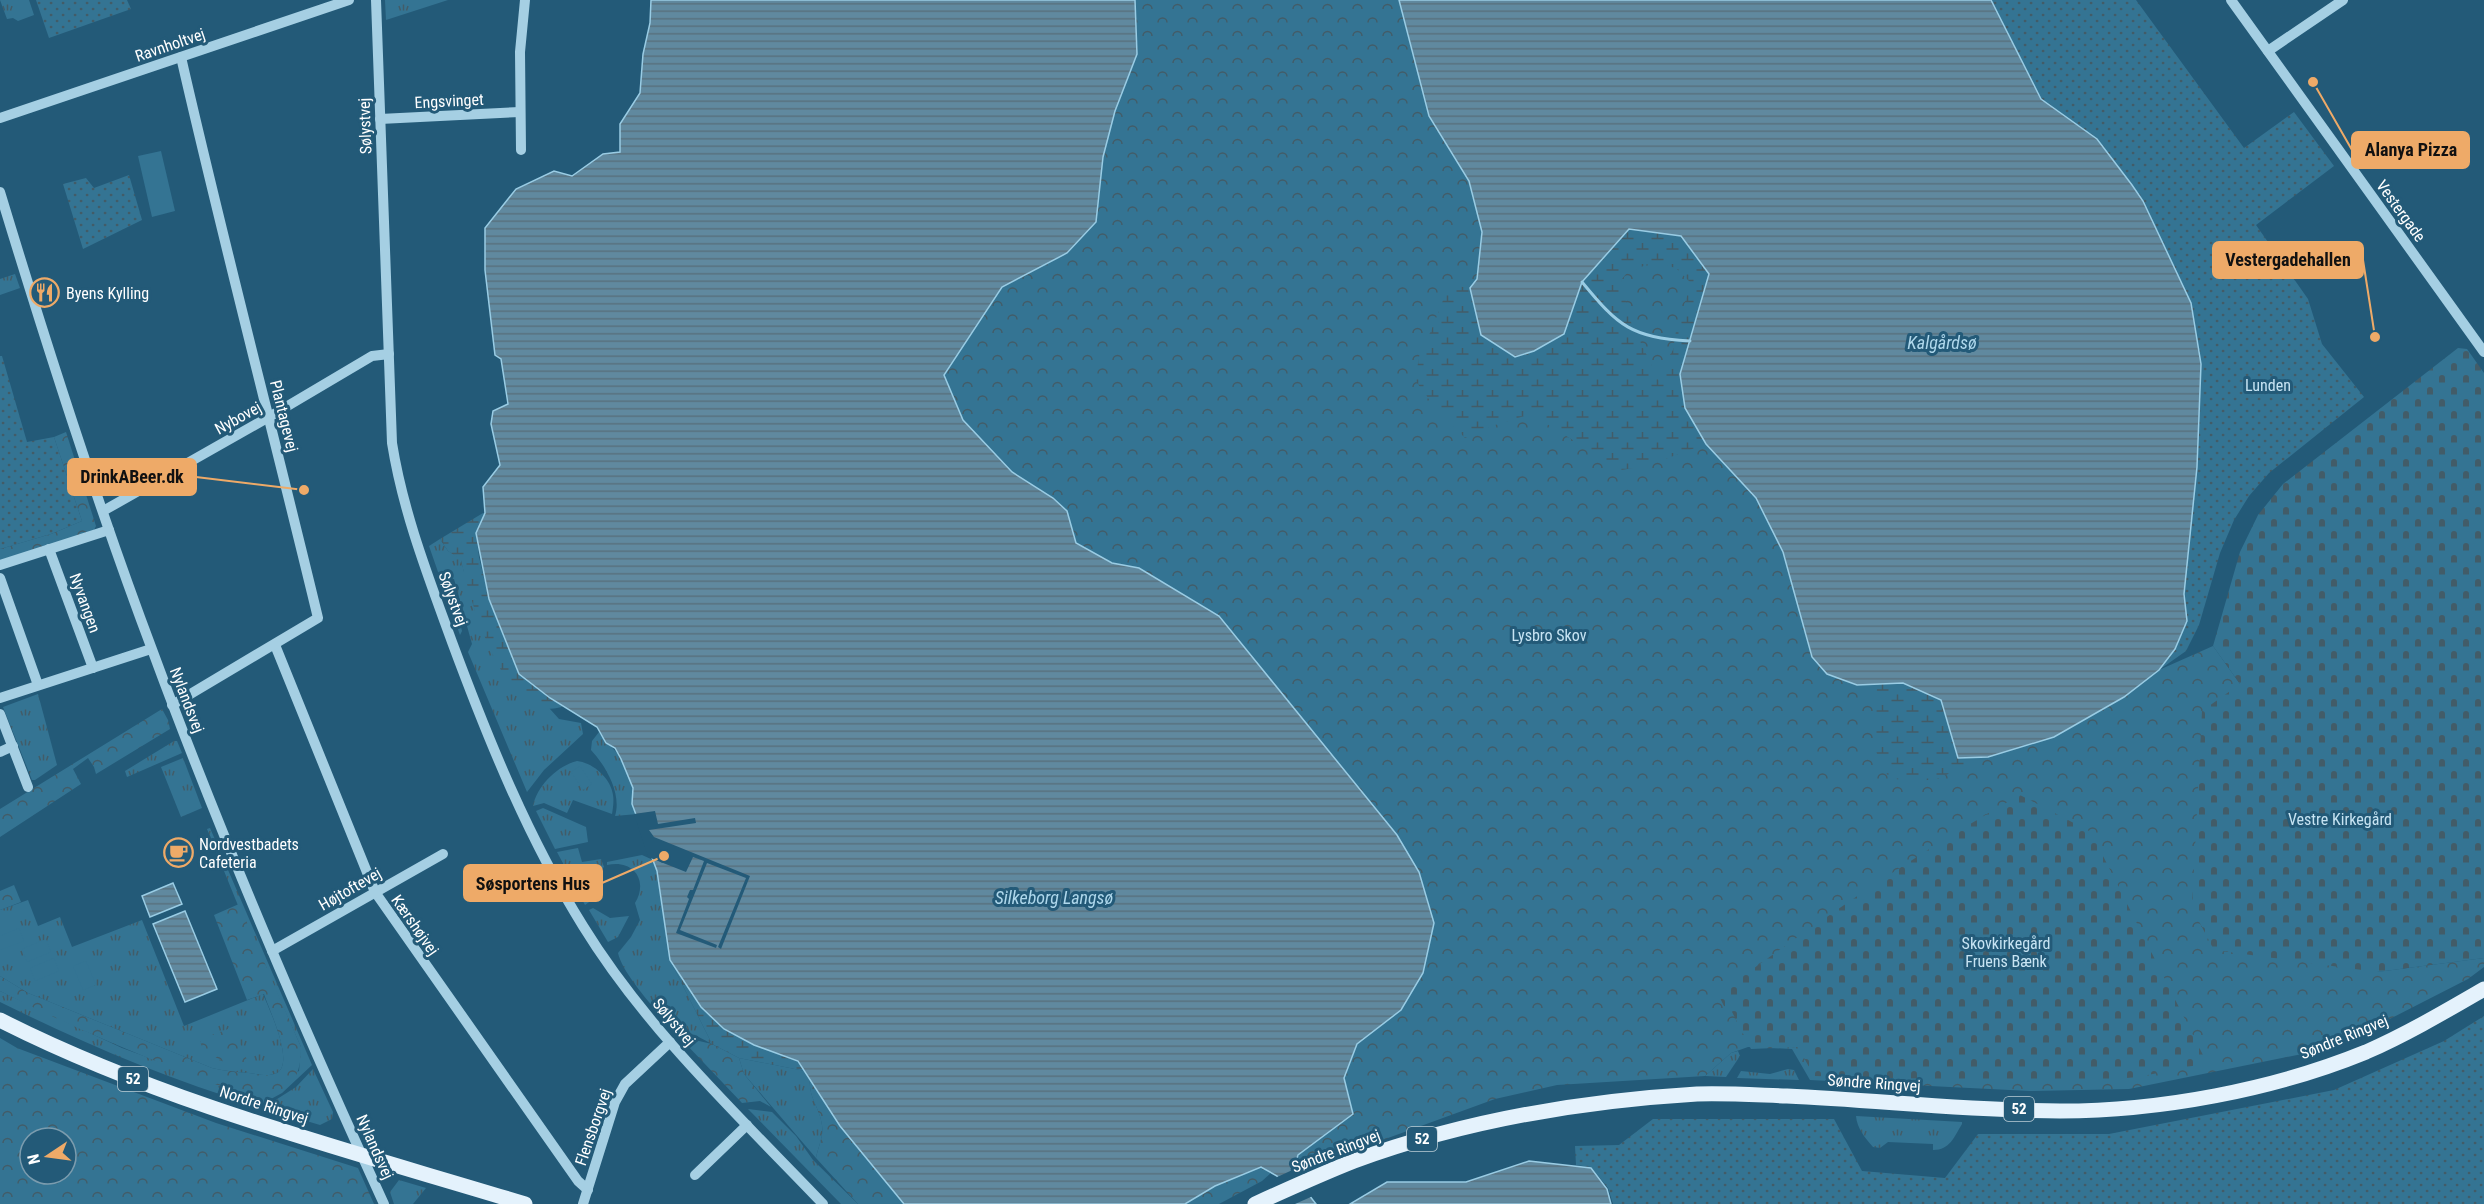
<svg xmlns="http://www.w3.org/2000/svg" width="2484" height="1204" viewBox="0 0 2484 1204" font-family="'Roboto Condensed',sans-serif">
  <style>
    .grass { fill: url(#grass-tufts) }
    .forest { fill: url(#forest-crowns); fill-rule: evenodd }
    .wetland { fill: url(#wetland-marsh); fill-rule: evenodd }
    .cemetery { fill: url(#cemetery-stones) }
    .park { fill: url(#park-dots) }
    .pitch { fill: #347493 }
    .water { fill: url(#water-rules); stroke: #99cce4; stroke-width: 1.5 }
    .pier { fill: #235a78 }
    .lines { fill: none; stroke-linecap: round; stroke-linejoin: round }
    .stream { stroke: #99cce4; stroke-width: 3 }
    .minor { stroke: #a5cfe3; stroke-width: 10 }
    .major { stroke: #e4f2fc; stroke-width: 15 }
    .labels { text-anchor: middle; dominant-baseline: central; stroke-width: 6; stroke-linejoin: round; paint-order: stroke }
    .shield { fill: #235a78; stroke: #bdced6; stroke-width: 1.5 }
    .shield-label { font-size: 15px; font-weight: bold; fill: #fff }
    .street-label { font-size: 16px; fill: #fff; stroke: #235a78 }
    .poi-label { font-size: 16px; fill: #fff; stroke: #235a78; text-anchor: start }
    .park-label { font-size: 16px; fill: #c7e4f3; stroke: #235a78 }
    .water-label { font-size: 18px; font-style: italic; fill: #afd8ec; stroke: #235a78 }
    .leader { fill: none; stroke: #eeaa68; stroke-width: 2 }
    .callout-dot { fill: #eeaa68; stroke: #235a78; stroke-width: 2 }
    .callout { fill: #eeaa68; stroke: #eeaa68; stroke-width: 2 }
    .callout-label { font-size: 18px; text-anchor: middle; font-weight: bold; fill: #111 }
  </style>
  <defs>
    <pattern id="grass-tufts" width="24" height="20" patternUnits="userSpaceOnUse" patternTransform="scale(1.5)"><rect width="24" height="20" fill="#347493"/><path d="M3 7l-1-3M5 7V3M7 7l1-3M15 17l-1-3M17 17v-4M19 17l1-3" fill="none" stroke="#425c68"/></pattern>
    <pattern id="forest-crowns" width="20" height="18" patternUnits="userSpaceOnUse" patternTransform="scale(1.5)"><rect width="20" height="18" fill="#347493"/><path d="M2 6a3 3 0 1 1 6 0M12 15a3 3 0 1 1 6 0" fill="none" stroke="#425c68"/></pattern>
    <pattern id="wetland-marsh" width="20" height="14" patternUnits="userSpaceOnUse" patternTransform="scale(1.5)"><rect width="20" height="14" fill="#347493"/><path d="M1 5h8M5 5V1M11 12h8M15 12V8" fill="none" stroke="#425c68"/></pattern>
    <pattern id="cemetery-stones" width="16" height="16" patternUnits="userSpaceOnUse" patternTransform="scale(1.5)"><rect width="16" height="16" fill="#347493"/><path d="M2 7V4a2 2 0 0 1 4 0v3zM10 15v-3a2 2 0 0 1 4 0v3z" fill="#425c68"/></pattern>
    <pattern id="park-dots" width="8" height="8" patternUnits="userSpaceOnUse" patternTransform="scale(1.5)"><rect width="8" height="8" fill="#347493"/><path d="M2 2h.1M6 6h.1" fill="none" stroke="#425c68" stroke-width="1.8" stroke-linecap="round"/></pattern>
    <pattern id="water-rules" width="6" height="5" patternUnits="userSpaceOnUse" patternTransform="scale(1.5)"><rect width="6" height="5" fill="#60899f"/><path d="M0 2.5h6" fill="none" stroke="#58717e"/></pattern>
  </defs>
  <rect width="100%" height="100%" fill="#235a78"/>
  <!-- grass -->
  <g class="grass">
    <polygon points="0,0 29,0 34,15 18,21 13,18 7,19"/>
    <polygon points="385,0 448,0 386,20"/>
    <polygon points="15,274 20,288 0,295 0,279"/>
    <polygon points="440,539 448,551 461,559 464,572 550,709 559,719 581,723 583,734 544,770 527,792 468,652 472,644 454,579 449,579 462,631 460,635 429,546"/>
    <polygon points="38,694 57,765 35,780 32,780 3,707"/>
    <path d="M599 732C607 746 617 748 624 765 627 771 631 780 632 787 634 798 630 803 637 814L615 816C622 794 606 766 591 750L592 741Z"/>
    <polygon points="174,741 177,741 182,753 127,777 125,771"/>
    <polygon points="183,758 202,808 181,817 161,767"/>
    <path d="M577 761C594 763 611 779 613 795 614 801 613 808 612 814L573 800 567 813 544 803 533 806C537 786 557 766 577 761Z"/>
    <polygon points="543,808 586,827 588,842 555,849 536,811"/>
    <path d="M210 828 312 1065 282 1093 258 1106C169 1080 83 1043 0 1002V991L122 1048 231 1088 254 1093 299 1071 301 1047 237 903 207 829Z"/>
    <path d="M578 848 582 862 601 859 604 867C594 875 593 885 596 897L585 905 557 852Z"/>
    <path d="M642 855 653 860 657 871 670 960 712 1044 695 1035 685 1033 680 1037C663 1018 623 976 618 953L631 937 640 920 635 903C649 880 633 859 607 865V862Z"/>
    <path d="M28 900 38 926 60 917 72 947 142 920 184 1026 263 994C269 1009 295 1062 277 1073 268 1077 258 1074 249 1073 236 1072 225 1071 212 1068L28 993 0 976V910Z"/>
    <polygon points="593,908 610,918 629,916 618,937 608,942 589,910"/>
    <polygon points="1738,1051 1740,1056 1726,1077 1705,1076 1731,1053"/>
    <path d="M739 1058 805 1071 810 1079C808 1097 820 1108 822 1125 824 1136 818 1147 816 1158L744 1074Z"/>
    <polygon points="313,1069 333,1112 332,1119 320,1125 263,1108 296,1087"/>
    <polygon points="1788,1069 1794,1070 1799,1080 1737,1078 1741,1071 1770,1074"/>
    <polygon points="748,1109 772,1112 796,1136 813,1160 858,1204 841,1204"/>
    <path d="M1856 1116 1962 1122V1124C1954 1137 1950 1150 1933 1150V1144L1888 1142 1880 1148 1873 1147C1865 1138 1857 1128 1856 1116Z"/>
    <polygon points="399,1180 426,1188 413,1204 394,1204 390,1192"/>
  </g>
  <!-- forest -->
  <g class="forest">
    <polygon points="1135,0 1399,0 1429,116 1469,181 1482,232 1478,279 1516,357 1629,229 1709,274 1706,444 1756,498 1783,552 1812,657 1857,685 1903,683 1941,700 1958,758 2124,697 2159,670 2213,646 2240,684 2377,972 2484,958 2484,967 2468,979 2376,1026 2302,1054 2129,1089 2030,1091 1810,1080 1792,1049 1748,1047 1731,1053 1705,1076 1557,1085 1495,1099 1366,1146 1363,1140 1312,1158 1296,1160 1343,1078 1357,1044 1397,835 1331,757 1139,568 1112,563 1076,543 1067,511 1053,498 1012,472 963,420 944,375 1002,287 1067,253 1096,222 1103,157 1115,111 1137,54"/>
    <polygon points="66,432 96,526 93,532 0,562 0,549 51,534 82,521 54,437"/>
    <polygon points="162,709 168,720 170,729 96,774 94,767 88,758 73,769 81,784 0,837 0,809"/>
    <polygon points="14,885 21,902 0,910 0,891"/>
    <path d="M239 904 301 1047C301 1068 297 1087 273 1092 245 1099 202 1079 176 1069 116 1046 58 1020 0 991V976L28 993 212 1068C225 1071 236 1072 249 1073 258 1074 268 1077 277 1073 295 1062 269 1010 264 994L247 1000 214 915Z"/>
    <path d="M228 1029 235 1032 248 1062 243 1065C225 1067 212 1056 200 1043L201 1039Z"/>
    <path d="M0 1038 17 1048 216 1123 358 1168 374 1204H0ZM30 1138H66V1174H30Z"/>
    <polygon points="686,1038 712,1044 739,1058 744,1074 771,1107 760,1101 742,1103 685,1043"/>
    <path d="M810 1079 840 1126 904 1204H858L816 1158C818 1147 824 1136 822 1125 820 1108 808 1097 810 1079Z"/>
    <polygon points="1261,1167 1272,1172 1262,1181 1219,1204 1185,1204 1215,1186"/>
  </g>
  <!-- wetland -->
  <g class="wetland">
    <path d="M1629 229 1681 236 1709 274 1680 374 1685 408 1706 444 1646 466 1621 470 1531 414 1495 425 1465 438 1433 405 1415 380 1420 352 1431 331 1449 285 1470 288 1481 335 1564 334 1582 282ZM1652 262 1676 268 1691 283 1676 331 1673 350 1666 361 1659 381 1630 320 1621 280 1626 274Z"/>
    <path d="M483 513H485L476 533 479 557 489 599 519 674 564 706C505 729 470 600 461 560L448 551 440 539Z"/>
    <polygon points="1903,683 1941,700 1958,758 1988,757 1939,778 1916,782 1889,778 1875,750 1877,684"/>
    <polygon points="670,960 701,1007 754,1045 798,1061 805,1071 739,1058 712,1044"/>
  </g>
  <!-- cemetery -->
  <g class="cemetery">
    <polygon points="2458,348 2467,349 2484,373 2484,958 2377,972 2214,950 2192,908 2202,711 2240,684 2213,646 2240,552 2258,515 2283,484"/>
    <path d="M2020 795 2091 832 2207 1063 2138 1077 2068 1083 1814 1076 1798 1047 1751 1049 1731 1010 1724 1006 1718 994C1816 923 1915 854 2020 795Z"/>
  </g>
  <!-- park -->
  <g class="park">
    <polygon points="36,0 127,0 131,9 49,38"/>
    <polygon points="1991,0 2136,0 2244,148 2294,112 2334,166 2256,225 2308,299 2322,344 2364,397 2269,473 2249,496 2234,520 2220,553 2199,625 2186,651 2159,670 2175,649 2187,621 2143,201 2132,185 2097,139 2041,99"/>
    <polygon points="129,175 142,220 83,249 63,184 86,178 94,188"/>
    <polygon points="0,356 2,356 27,442 54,437 82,521 51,534 0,549"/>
    <polygon points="2484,1016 2484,1204 1613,1204 1608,1188 1591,1167 1576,1165 1575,1146 1619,1145 1653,1119 1834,1119 1862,1171 1945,1178 1978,1134 2109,1134 2334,1090 2444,1041"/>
  </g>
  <!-- pitch -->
  <g class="pitch">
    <polygon points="161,151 175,211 152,217 138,156"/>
    <polygon points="580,766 592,784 583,790 571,772"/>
    <polygon points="19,928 24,941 0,950 0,936"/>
    <polygon points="46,939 51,952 27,962 22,949"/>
    <polygon points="54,958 59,971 35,981 30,968"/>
    <polygon points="86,961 96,985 83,990 73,966"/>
  </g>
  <!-- water -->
  <g class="water">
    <path d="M651 0H1135L1137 54 1115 111 1103 157 1096 222 1067 253 1002 287 944 375 963 420 1012 472 1053 498 1067 511 1076 543 1112 563 1139 568 1219 616 1397 835 1419 872 1434 923 1423 973 1401 1010 1357 1044 1344 1078 1353 1114 1298 1155C1292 1170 1306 1192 1316 1204H1290L1277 1176 1261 1167 1215 1186 1185 1204H904L840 1126 798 1061 754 1045 724 1029 701 1007 670 960 657 871 632 804 633 788 621 759 615 748 606 743 597 727 550 698 519 674 489 599 476 533 485 513 483 487 500 465 491 424 493 411 508 404 501 359 495 355 485 270V228L516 189 554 171 572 176 603 154 620 152V124L640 93 643 54 650 23Z"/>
    <polygon points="1399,0 1991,0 2041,99 2097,139 2132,185 2143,201 2191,303 2201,364 2197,467 2184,594 2187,621 2175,649 2159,670 2124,697 2054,737 1988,757 1958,758 1941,700 1903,683 1857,685 1827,674 1812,657 1783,552 1756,498 1706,444 1685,408 1680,374 1709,274 1681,236 1629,229 1582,282 1564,334 1534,351 1515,357 1481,335 1470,288 1477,279 1482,232 1469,181 1429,116"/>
    <polygon points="173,883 182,904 150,917 142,896"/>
    <polygon points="185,911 217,989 185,1002 153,924"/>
    <polygon points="1529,1161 1591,1168 1607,1189 1611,1204 1350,1204 1387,1182 1466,1182"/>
  </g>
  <!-- pier -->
  <g class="pier">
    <polygon points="655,811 658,824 695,818 696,823 649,830 654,837 750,876 721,949 718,947 746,878 707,863 680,930 717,945 716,948 676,933 689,899 687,897 690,890 693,890 704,861 693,857 686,872 648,857 634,814"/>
    <polygon points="1299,1167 1313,1196 1295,1204 1287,1204 1275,1178"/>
  </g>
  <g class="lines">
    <!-- stream -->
    <path class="stream" d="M1582 282C1619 327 1631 337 1690 341"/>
    <!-- minor -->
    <g class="minor">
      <path d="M376 0 392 443C403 512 428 576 452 642 488 739 528 838 583 926 647 1030 739 1116 823 1204"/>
      <polyline points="2231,0 2484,352"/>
      <polyline points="2268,51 2343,0"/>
      <polyline points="0,118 349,0"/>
      <polyline points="380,119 520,112"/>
      <polyline points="521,150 520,52 525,0"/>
      <path d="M0 192C47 347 96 501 153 652 222 839 301 1023 384 1204"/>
      <polyline points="103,511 269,417 372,356 389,354"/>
      <polyline points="49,549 93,668"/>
      <polyline points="0,565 109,530"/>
      <polyline points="0,578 38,685"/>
      <polyline points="275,645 375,892 578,1181 588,1190"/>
      <polyline points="0,698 151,649"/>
      <path d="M172 705 318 618C273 431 224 245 181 57"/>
      <polyline points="0,714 28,787"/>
      <polyline points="0,752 13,746"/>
      <polyline points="272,951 443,854"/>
      <polyline points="695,1175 747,1125"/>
      <polyline points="583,1204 615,1102 625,1084 670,1042"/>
    </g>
    <!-- major -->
    <g class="major">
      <path d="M0 1020C166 1104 348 1150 525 1204"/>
      <path d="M1255 1204C1288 1189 1321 1174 1354 1161 1465 1120 1580 1101 1697 1094 1727 1093 1757 1095 1787 1096 1878 1100 1969 1111 2060 1111 2160 1111 2273 1090 2366 1052 2407 1034 2446 1011 2484 989"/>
    </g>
  </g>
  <!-- icons -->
  <defs>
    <symbol id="restaurant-ring" viewBox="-11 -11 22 22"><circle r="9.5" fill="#235a78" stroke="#eeaa68" stroke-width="1.5"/><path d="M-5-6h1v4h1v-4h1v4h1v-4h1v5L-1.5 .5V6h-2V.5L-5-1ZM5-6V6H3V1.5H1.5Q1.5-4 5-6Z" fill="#eeaa68"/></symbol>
    <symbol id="cafe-ring" viewBox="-11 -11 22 22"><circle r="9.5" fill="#235a78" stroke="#eeaa68" stroke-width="1.5"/><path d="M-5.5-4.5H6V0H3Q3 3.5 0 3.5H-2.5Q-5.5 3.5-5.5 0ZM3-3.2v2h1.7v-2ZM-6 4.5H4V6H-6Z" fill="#eeaa68"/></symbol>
  </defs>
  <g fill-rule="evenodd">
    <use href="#restaurant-ring" x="28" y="276" width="33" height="33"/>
    <use href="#cafe-ring" x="162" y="836" width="33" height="33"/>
  </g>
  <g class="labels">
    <!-- shield labels -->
    <g class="shield">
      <rect x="118" y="1067" width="30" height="24" rx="4.5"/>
      <rect x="2004" y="1097" width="30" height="24" rx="4.5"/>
      <rect x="1407" y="1127" width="30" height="24" rx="4.5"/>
    </g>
    <g class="shield-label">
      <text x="133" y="1079">52</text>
      <text x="2019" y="1109">52</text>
      <text x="1422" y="1139">52</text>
    </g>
    <!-- street labels -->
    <g class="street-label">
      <text transform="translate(170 45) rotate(-19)">Ravnholtvej</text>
      <text transform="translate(449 101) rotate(-3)">Engsvinget</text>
      <text transform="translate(365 126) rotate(-92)">Sølystvej</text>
      <text transform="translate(2401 211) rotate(54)">Vestergade</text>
      <text transform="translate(284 416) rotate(76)">Plantagevej</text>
      <text transform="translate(238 418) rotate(-29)">Nybovej</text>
      <text transform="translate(453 599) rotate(70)">Sølystvej</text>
      <text transform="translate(85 603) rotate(70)">Nyvangen</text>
      <text transform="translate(187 700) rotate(69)">Nylandsvej</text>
      <text transform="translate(350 889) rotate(-30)">Højtoftevej</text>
      <text transform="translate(415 925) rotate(55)">Kærshøjvej</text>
      <text transform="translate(674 1022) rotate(50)">Sølystvej</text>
      <text transform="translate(2344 1037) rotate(-22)">Søndre Ringvej</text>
      <text transform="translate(1874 1083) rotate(4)">Søndre Ringvej</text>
      <text transform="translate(264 1105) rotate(18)">Nordre Ringvej</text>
      <text transform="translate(593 1127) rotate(-71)">Flensborgvej</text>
      <text transform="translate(375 1147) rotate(66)">Nylandsvej</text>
      <text transform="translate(1336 1151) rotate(-21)">Søndre Ringvej</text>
    </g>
    <!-- poi labels -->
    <g class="poi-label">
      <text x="66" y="293">Byens Kylling</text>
      <text x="199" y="844">Nordvestbadets<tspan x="199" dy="18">Cafeteria</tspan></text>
    </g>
    <!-- park labels -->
    <g class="park-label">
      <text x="2268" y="385">Lunden</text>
      <text x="1549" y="635">Lysbro Skov</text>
      <text x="2340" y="819">Vestre Kirkegård</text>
      <text x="2006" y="943">Skovkirkegård<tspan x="2006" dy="18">Fruens Bænk</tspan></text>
    </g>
    <!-- water labels -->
    <g class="water-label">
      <text x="1942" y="342">Kalgårdsø</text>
      <text x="1054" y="897">Silkeborg Langsø</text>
    </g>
  </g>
  <!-- callouts -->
  <path class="leader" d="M2313 82L2352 150M2375 337L2363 260M304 490L196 477M664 856L602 883"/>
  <g class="callout-dot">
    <circle cx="2313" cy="82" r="6"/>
    <circle cx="2375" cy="337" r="6"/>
    <circle cx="304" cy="490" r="6"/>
    <circle cx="664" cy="856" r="6"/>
  </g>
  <g class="callout">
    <rect x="2352" y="132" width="117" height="36" rx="6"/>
    <rect x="2213" y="242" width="150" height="36" rx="6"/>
    <rect x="68" y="459" width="128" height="36" rx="6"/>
    <rect x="464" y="865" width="138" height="36" rx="6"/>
  </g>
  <g class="callout-label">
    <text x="2411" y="156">Alanya Pizza</text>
    <text x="2288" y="266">Vestergadehallen</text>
    <text x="132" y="483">DrinkABeer.dk</text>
    <text x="533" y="890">Søsportens Hus</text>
  </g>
  <!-- north arrow -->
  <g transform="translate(48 1156) rotate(257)"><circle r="28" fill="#235a78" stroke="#7b9cae" stroke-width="1.5"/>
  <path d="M0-4.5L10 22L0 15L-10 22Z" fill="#eeaa68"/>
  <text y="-9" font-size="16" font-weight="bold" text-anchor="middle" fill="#ffffff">N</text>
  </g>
</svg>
